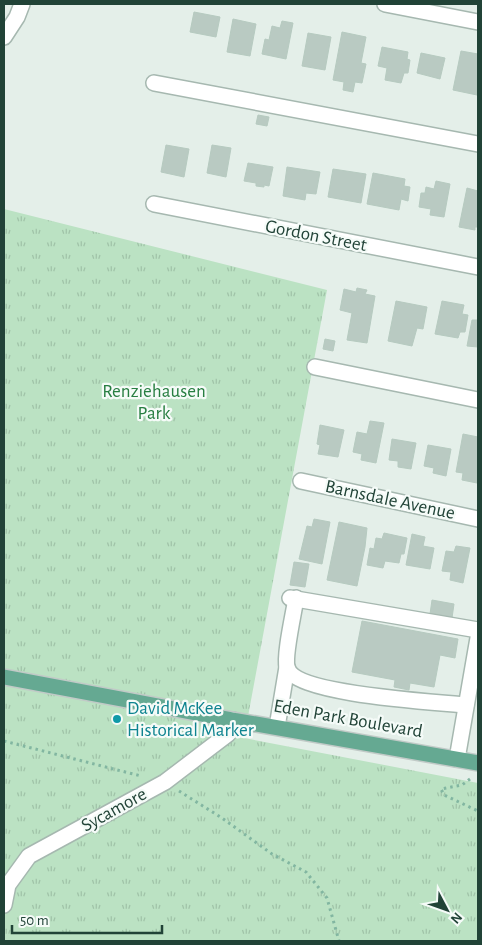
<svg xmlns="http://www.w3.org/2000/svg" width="482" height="945" viewBox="0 0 482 945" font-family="'Alegreya Sans',sans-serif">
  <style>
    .park { fill: url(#park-tufts) }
    .building { fill: #b9cac2; stroke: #b6cac0 }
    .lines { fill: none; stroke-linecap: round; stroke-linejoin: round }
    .minor-casing { stroke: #a6b8b0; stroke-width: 18 }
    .major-casing { stroke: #c1cac7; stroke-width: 18 }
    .path { stroke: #82b6a1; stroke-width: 3; stroke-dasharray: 2.5 4; stroke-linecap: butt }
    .minor { stroke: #fff; stroke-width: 15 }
    .major { stroke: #65a992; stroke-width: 15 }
    .culture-dot { fill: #0f9aa8; stroke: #f5fbf8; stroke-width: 2 }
    .labels { text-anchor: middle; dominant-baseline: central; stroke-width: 4.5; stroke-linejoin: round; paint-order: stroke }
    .street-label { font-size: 19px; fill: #214337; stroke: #f5fbf8 }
    .park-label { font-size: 19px; fill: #277e41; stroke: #f5fbf8 }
    .culture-label { font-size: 19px; fill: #0d838f; stroke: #f5fbf8; text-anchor: start }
  </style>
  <defs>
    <pattern id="park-tufts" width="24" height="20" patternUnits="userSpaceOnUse" patternTransform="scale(1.25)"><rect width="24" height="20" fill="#bbe2c3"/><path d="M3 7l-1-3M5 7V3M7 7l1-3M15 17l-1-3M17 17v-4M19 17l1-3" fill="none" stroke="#a0c3a8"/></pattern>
  </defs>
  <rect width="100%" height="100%" fill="#e4efe9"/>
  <!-- park -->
  <polygon class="park" points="4,209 327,290 244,738 478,783 478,941 4,941"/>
  <!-- building -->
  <g class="building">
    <polygon points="194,12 220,17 216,37 190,32"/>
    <polygon points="233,19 256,24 250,56 227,52"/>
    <polygon points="282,21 293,23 286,59 262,54 265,39 269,40 272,26 280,28"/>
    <polygon points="342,32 366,37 361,63 366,64 362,83 355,82 353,92 343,90 344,82 333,80"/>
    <polygon points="308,33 331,37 325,70 302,66"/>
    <polygon points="382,47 408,52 407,59 410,60 408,73 404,73 401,83 385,80 387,68 378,66"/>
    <polygon points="461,51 478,54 477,95 453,90"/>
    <polygon points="421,53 445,58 440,79 417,73"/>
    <polygon points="258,115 269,117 267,126 256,124"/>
    <polygon points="166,145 189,149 184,177 161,172"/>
    <polygon points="212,145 231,148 226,177 207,173"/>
    <polygon points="248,163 273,167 269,186 264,185 264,187 256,186 256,183 244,181"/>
    <polygon points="287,167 320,172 316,194 306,193 305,200 283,196"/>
    <polygon points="333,169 366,174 361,203 328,197"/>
    <polygon points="373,173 405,179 404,186 410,187 408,201 401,199 399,210 367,204"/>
    <polygon points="436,181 450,184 444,217 430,215 431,209 419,207 421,193 425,193 426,187 434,189"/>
    <polygon points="467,188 478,191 478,227 475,227 475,230 459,227"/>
    <polygon points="357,288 367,290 365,294 375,296 367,343 347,340 352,313 340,310 344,289 356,292"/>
    <polygon points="396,301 427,307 423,329 417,328 412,346 388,341"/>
    <polygon points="442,301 464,305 462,314 468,315 465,332 460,332 458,338 435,334"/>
    <polygon points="472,320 478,320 478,347 467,346"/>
    <polygon points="325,339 335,341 333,351 323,349"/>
    <polygon points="370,421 384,423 376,463 361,460 362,454 353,452 357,432 367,434"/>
    <polygon points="320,425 344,430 338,457 318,454 320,445 317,444"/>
    <polygon points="463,434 478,437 477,483 462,480 463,473 456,472"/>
    <polygon points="392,439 416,443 411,469 398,467 398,461 389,460"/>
    <polygon points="428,445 451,449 446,476 433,473 434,468 424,466"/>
    <polygon points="314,519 330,522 322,564 299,559 307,526 312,527"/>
    <polygon points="339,522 367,528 365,547 357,586 327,580"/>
    <polygon points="384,533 407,538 404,554 401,554 399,563 385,561 383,568 367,565 370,548 374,549 376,538 382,539"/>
    <polygon points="412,534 425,537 423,546 434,548 430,569 406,565"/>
    <polygon points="456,546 470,548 463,583 450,580 451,572 442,571 446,551 454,552"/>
    <polygon points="294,562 309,564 305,587 290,585"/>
    <polygon points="432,600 454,604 452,618 430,614"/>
    <polygon points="362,621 458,639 455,658 440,655 434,687 410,683 409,690 394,687 395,680 352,672"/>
  </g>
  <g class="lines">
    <defs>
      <g id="minor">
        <polyline points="385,4 478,22"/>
        <polyline points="4,37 17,17 22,4"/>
        <polyline points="154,83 478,144"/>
        <polyline points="154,204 478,267"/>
        <polyline points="315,367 478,400"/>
        <polyline points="301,481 478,519"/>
        <polyline points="290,598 478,630"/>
        <path d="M296 598C294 612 284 655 287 667 294 695 438 702 466 705"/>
        <polyline points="277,727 287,667"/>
        <polyline points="457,759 478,638"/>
        <polyline points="4,905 8,885 29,856 165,782 228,734 233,720"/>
      </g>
      <polyline id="major" points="4,677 233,720 478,763"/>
    </defs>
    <!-- minor casing -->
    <use href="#minor" class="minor-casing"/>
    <!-- major casing -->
    <use href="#major" class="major-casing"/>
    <!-- path -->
    <g class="path">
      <polyline points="4,741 141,776"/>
      <polyline points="470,779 462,785 441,789 444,795 478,811"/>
      <polyline points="179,791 222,818 272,854 306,872 327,898 339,941"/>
    </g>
    <!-- minor -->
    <use href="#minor" class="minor"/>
    <!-- major -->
    <use href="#major" class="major"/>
  </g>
  <!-- markers -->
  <circle class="culture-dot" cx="117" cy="719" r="5"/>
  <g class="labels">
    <!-- street labels -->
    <g class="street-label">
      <text transform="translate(316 236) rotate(11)">Gordon Street</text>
      <text transform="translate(390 500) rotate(12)">Barnsdale Avenue</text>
      <text transform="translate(348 719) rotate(10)">Eden Park Boulevard</text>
      <text transform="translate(114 810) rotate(-29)">Sycamore</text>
    </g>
    <!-- park labels -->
    <g class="park-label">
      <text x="154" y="391">Renziehausen<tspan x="154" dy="22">Park</tspan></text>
    </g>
    <!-- culture labels -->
    <g class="culture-label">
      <text x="127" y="708">David McKee<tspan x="127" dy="22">Historical Marker</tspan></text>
    </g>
  </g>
  <!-- border -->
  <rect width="482" height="945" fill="none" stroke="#214337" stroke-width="10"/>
  <!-- north arrow -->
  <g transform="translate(447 910) rotate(131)" stroke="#f5fbf8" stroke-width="4" paint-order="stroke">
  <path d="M0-4L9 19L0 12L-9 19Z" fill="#214337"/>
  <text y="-8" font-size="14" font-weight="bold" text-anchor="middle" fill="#214337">N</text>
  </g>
  <!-- scale -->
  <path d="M12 925v8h150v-8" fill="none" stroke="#214337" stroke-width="2.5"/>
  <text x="20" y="925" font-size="15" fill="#214337" stroke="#f5fbf8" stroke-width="4" paint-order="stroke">50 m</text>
</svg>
